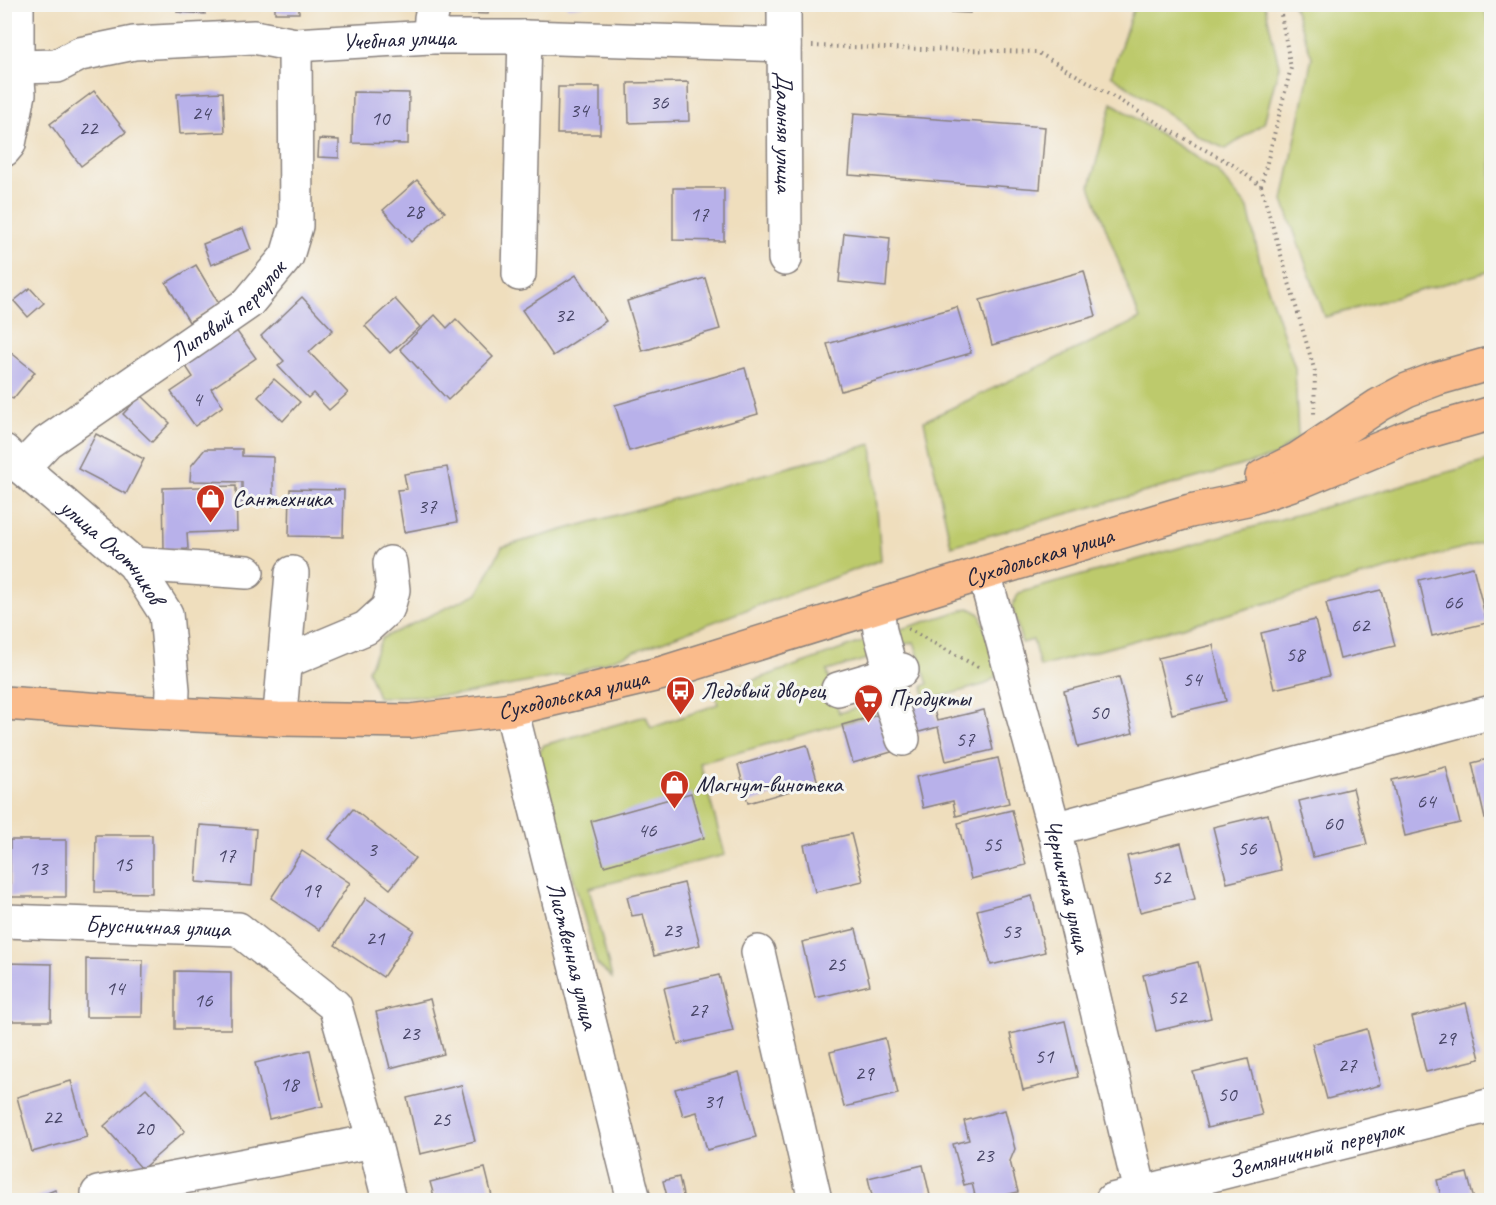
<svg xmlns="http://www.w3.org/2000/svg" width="1496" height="1205" viewBox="0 0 1496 1205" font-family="Caveat,sans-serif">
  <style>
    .green { fill: #bdca6c; stroke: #707654; stroke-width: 1.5 }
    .building { fill: #b8b1ea }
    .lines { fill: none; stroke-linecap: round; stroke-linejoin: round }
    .minor-casing { stroke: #88807c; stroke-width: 36 }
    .major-casing { stroke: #88807c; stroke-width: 36 }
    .path { stroke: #88807c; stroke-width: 4; stroke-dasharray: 1.5 4.5; stroke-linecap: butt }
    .minor { stroke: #fff; stroke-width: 33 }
    .major { stroke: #fabb8b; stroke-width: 33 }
    .labels { text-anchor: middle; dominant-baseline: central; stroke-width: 6; stroke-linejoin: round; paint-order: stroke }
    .number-label { font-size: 21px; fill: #484667 }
    .street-label { font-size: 24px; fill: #22223b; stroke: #f6f6f2 }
    .poi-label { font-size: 24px; fill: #22223b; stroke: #f6f6f2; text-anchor: start }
  </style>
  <rect width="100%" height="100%" fill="#f6f6f2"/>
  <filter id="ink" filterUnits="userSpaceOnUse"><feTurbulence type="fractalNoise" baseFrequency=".0167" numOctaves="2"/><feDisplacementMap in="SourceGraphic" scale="12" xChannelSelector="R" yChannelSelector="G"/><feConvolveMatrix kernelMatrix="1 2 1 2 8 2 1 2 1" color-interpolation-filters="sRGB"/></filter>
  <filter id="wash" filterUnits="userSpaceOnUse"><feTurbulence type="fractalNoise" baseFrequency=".008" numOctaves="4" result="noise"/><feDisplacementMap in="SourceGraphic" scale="24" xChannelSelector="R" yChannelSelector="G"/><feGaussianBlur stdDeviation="1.35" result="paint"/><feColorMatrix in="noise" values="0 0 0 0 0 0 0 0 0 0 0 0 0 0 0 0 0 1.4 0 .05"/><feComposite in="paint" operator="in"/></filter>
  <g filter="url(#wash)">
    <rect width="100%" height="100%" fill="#efdebd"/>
    <!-- green -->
    <g class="green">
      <polygon points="1135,4 1265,5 1279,66 1264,123 1226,149 1197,136 1173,117 1111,75"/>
      <polygon points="1293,5 1483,5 1492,35 1491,271 1325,317 1283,201 1312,57"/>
      <polygon points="1112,103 1217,171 1248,208 1262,271 1295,368 1298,437 1275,456 951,546 924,421 1140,319 1090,186"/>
      <polygon points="872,444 881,560 573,674 459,695 378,697 368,670 382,638 478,593 502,547"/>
      <polygon points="1491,460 1491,540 1040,667 1033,640 1022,643 1012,606 1019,593"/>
      <polygon points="969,608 980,614 1000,673 986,684 925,701 923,686 928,684 914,642 897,646 894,634 898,630"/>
      <polygon points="873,638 877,656 827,671 839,713 878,701 883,712 700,763 725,855 589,888 612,978 597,964 539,753 544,745 646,716 651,728 718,704 715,694"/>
    </g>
    <g id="blocks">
      <!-- building -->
      <g class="building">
        <polygon points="178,4 205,4 205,14 177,12"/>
        <polygon points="220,4 241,4 242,6 221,7"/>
        <rect x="275" y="4" width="24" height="9"/>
        <polygon points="462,4 488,4 488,14 462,13"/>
        <polygon points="567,4 584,4 584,6 567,7"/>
        <polygon points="926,4 971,4 970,13 925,11"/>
        <polygon points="688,82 689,121 629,123 628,83"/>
        <polygon points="558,87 600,87 600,134 557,134"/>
        <polygon points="94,91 126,132 81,166 50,124"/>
        <polygon points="223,92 225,132 180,134 177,94"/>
        <polygon points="353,92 409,93 408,144 352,143"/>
        <polygon points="854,113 1045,127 1040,189 849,175"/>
        <polygon points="319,139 339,140 339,158 318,157"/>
        <polygon points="417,180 445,212 411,242 383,210"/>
        <polygon points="673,188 724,188 724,241 673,240"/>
        <polygon points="243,228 251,249 211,265 203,244"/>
        <polygon points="844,233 890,238 886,287 839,282"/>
        <polygon points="196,265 219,304 189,322 166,283"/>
        <polygon points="1084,271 1096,316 992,345 980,300"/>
        <polygon points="576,275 606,321 553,356 522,310"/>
        <polygon points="705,278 720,329 642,351 627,301"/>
        <polygon points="30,288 44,303 28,317 14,301"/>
        <polygon points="302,297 333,330 309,352 348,393 329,410 313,393 308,398 278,366 284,361 261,336"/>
        <polygon points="395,299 420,327 390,353 365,326"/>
        <polygon points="957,307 971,353 841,391 827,344"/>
        <polygon points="435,315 447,328 456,319 493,357 448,400 400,349"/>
        <polygon points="233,326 256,358 211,389 223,406 195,426 171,392 193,377 183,362"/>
        <polygon points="4,347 35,372 13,399 4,392"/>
        <polygon points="745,368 758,414 629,451 615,405"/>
        <polygon points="274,379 300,402 283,421 258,397"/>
        <polygon points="141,395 170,423 152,442 123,414"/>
        <polygon points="96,434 144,459 126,494 78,469"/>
        <polygon points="205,449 242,449 242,456 273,457 273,506 242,506 242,482 190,481 191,466"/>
        <polygon points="447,467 457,522 404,532 397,490 407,489 404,474"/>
        <polygon points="236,486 237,531 187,533 188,549 164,550 163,488"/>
        <polygon points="290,489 344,490 343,537 289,536"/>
        <polygon points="1473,567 1487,623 1432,636 1419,580"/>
        <polygon points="1381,590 1395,646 1340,659 1326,603"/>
        <polygon points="1315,620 1329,676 1274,689 1261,633"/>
        <polygon points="1213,645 1226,701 1172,714 1158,658"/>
        <polygon points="1119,677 1133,733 1078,747 1064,691"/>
        <polygon points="931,699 937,721 984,710 993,750 946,761 938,727 908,735 901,707"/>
        <polygon points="885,713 895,751 853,763 842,725"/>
        <polygon points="807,745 818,783 748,803 738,765"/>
        <polygon points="998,758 1009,803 956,816 953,801 923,808 916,777"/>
        <polygon points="1492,758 1492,817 1485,819 1472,763"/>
        <polygon points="1446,767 1460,823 1405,836 1392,780"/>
        <polygon points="1353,788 1367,844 1313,857 1299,801"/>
        <polygon points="691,793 704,838 604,866 591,821"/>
        <polygon points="353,809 415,858 390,889 329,839"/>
        <polygon points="1012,810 1026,865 971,879 958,823"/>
        <polygon points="1268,814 1281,870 1227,883 1213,827"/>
        <polygon points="200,825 256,829 252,886 196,882"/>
        <polygon points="851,834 863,881 815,892 804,845"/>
        <polygon points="96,835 152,835 152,893 95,892"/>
        <rect x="10" y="840" width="56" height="57"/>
        <polygon points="1181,843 1195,899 1140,912 1127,856"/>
        <polygon points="302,851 350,883 319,930 271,898"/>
        <polygon points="684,883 700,945 654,956 643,914 632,916 627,897"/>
        <polygon points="1032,896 1045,952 991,965 977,910"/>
        <polygon points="366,898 414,930 383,977 335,945"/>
        <polygon points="856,929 870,985 815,998 802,942"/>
        <polygon points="86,959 143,960 142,1017 86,1017"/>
        <polygon points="1198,962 1211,1018 1156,1031 1143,975"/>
        <polygon points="4,963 52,964 51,1021 4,1021"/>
        <polygon points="175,971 231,972 231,1029 175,1029"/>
        <polygon points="719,975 733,1031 678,1044 664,988"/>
        <polygon points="430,999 444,1054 390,1068 376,1012"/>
        <polygon points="1466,1003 1480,1059 1426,1072 1412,1017"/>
        <polygon points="1065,1021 1078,1077 1023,1090 1010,1034"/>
        <polygon points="1367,1029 1381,1085 1327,1099 1312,1044"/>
        <polygon points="885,1038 898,1094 844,1107 830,1052"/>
        <polygon points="310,1050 323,1106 269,1119 255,1063"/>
        <polygon points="1248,1059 1262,1115 1207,1128 1193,1072"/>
        <polygon points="739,1072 756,1137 707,1150 697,1112 683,1116 675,1089"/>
        <polygon points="71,1081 87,1137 32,1152 17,1097"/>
        <polygon points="461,1085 475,1141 420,1154 407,1098"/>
        <polygon points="146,1088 185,1131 142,1169 104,1126"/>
        <polygon points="1005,1110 1015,1149 1010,1161 1018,1192 984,1200 976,1200 972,1183 964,1185 953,1144 969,1140 964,1121"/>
        <polygon points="923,1165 931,1200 873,1200 868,1178"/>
        <polygon points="485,1168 493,1200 435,1200 430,1182"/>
        <polygon points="1467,1173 1474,1200 1442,1200 1437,1180"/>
        <polygon points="679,1177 684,1200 668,1200 663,1181"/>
        <polygon points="55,1190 60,1200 30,1200"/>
      </g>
    </g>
  </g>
  <g filter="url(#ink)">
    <use href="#blocks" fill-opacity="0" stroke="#88807c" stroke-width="1.5"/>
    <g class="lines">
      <defs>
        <g id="minor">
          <path id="s1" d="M784 4 785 259"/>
          <polyline points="430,37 431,18 434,4"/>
          <path id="s2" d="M17 67 57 66 80 54 134 43 254 37 295 45 430 37H525L784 45"/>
          <polyline points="4,150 9,144 19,94 17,67 17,4"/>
          <polyline points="519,274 525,37"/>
          <path id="s3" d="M4 451 22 468 134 564 166 614 173 690 172 714"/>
          <path id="s4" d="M22 468 47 442 248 303 287 256 296 226 295 45"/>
          <polyline points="134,564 247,572"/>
          <path id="s5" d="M984 573 1054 829 1142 1200"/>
          <polyline points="877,606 880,631 888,660 882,676 903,739"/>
          <polyline points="285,662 366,628 388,608 393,590 390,563"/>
          <polyline points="838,689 902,670"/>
          <path id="s6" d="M511 709 634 1200"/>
          <polyline points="278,719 281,702 292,573"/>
          <polyline points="1054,829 1492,712"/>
          <path id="s7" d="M4 921 238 929 335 1006 374 1141 389 1200"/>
          <polyline points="758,952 815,1200"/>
          <polyline points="98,1193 374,1141"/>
          <path id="s8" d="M1112 1200 1492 1105"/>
        </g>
        <g id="major">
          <polyline points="1262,477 1298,459 1379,405 1407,390 1436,379 1492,363"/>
          <path id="s9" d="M4 703 131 712 278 719 410 721 511 709 663 673 984 573 1190 511 1247 499 1304 480 1405 438 1492 413"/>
        </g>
      </defs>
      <!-- minor casing -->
      <use href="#minor" class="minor-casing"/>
      <!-- major casing -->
      <use href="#major" class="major-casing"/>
      <!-- path -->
      <g class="path">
        <polyline points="812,46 1037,52 1180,136 1233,165 1261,186 1315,372 1314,416"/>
        <polyline points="1261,186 1291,68 1279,4"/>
        <polyline points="908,629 980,668"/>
      </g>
      <!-- minor -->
      <use href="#minor" class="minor"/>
      <!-- major -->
      <use href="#major" class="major"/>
    </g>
  </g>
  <!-- icons -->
  <defs>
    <symbol id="shop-pin" viewBox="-11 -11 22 30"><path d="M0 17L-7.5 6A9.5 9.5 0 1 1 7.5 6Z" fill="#c8321e" stroke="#f6f6f2"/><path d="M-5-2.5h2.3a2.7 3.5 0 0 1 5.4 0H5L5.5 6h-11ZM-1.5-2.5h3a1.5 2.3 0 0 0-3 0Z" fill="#fff"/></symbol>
    <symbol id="bus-pin" viewBox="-11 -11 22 30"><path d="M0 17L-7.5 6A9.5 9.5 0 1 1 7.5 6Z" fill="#c8321e" stroke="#f6f6f2"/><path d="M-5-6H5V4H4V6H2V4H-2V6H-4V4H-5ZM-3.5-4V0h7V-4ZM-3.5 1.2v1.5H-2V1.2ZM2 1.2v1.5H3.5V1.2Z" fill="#fff"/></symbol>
    <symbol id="supermarket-pin" viewBox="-11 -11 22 30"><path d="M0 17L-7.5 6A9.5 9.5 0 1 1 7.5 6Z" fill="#c8321e" stroke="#f6f6f2"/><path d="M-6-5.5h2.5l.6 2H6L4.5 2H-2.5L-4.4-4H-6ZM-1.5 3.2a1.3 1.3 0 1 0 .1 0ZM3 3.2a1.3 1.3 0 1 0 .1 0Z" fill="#fff"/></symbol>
  </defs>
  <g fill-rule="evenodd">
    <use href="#shop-pin" x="194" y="482" width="33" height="45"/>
    <use href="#bus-pin" x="664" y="674" width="33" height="45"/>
    <use href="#supermarket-pin" x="852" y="682" width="33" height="45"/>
    <use href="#shop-pin" x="658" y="768" width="33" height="45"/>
  </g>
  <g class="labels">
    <!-- number labels -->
    <g class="number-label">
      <text x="659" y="102">36</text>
      <text x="579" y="110">34</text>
      <text x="201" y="113">24</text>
      <text x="380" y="118">10</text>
      <text x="88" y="128">22</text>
      <text x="414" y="211">28</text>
      <text x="699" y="214">17</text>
      <text x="564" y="315">32</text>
      <text x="197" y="399">4</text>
      <text x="427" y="506">37</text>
      <text x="1453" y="602">66</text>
      <text x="1360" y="625">62</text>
      <text x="1295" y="654">58</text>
      <text x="1192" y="679">54</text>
      <text x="1099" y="712">50</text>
      <text x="965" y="739">57</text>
      <text x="1426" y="801">64</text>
      <text x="1333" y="823">60</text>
      <text x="647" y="830">46</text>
      <text x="992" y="844">55</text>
      <text x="1247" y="848">56</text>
      <text x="372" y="849">3</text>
      <text x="226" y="855">17</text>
      <text x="123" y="864">15</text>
      <text x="38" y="868">13</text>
      <text x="1161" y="877">52</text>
      <text x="311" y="890">19</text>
      <text x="672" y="930">23</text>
      <text x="1011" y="931">53</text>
      <text x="375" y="938">21</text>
      <text x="836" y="964">25</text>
      <text x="115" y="988">14</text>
      <text x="1177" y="997">52</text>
      <text x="203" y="1000">16</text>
      <text x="698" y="1010">27</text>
      <text x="410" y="1033">23</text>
      <text x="1446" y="1038">29</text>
      <text x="1044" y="1056">51</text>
      <text x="1347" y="1065">27</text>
      <text x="864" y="1073">29</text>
      <text x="289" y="1084">18</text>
      <text x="1227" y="1094">50</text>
      <text x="713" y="1101">31</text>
      <text x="52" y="1117">22</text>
      <text x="441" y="1119">25</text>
      <text x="144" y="1128">20</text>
      <text x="984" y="1155">23</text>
    </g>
    <!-- street labels -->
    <g class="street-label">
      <text stroke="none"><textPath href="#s2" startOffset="387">Учебная улица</textPath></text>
      <text stroke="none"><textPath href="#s1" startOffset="128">Дальняя улица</textPath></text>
      <text stroke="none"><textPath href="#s4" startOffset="260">Липовый переулок</textPath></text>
      <text stroke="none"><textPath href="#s3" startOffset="148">улица Охотников</textPath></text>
      <text stroke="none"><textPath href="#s9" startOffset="1058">Суходольская улица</textPath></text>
      <text stroke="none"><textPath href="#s9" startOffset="572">Суходольская улица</textPath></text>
      <text stroke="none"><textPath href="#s5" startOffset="324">Черничная улица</textPath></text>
      <text stroke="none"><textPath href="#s7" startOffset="154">Брусничная улица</textPath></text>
      <text stroke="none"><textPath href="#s6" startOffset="254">Лиственная улица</textPath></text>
      <text stroke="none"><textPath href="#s8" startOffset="210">Земляничный переулок</textPath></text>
    </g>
    <!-- poi labels -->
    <g class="poi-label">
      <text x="232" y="498">Сантехника</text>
      <text x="701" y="690">Ледовый дворец</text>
      <text x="889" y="698">Продукты</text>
      <text x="696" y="784">Магнум-винотека</text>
    </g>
  </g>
  <!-- margin -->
  <rect width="1496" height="1205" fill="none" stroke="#f6f6f2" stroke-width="24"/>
</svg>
